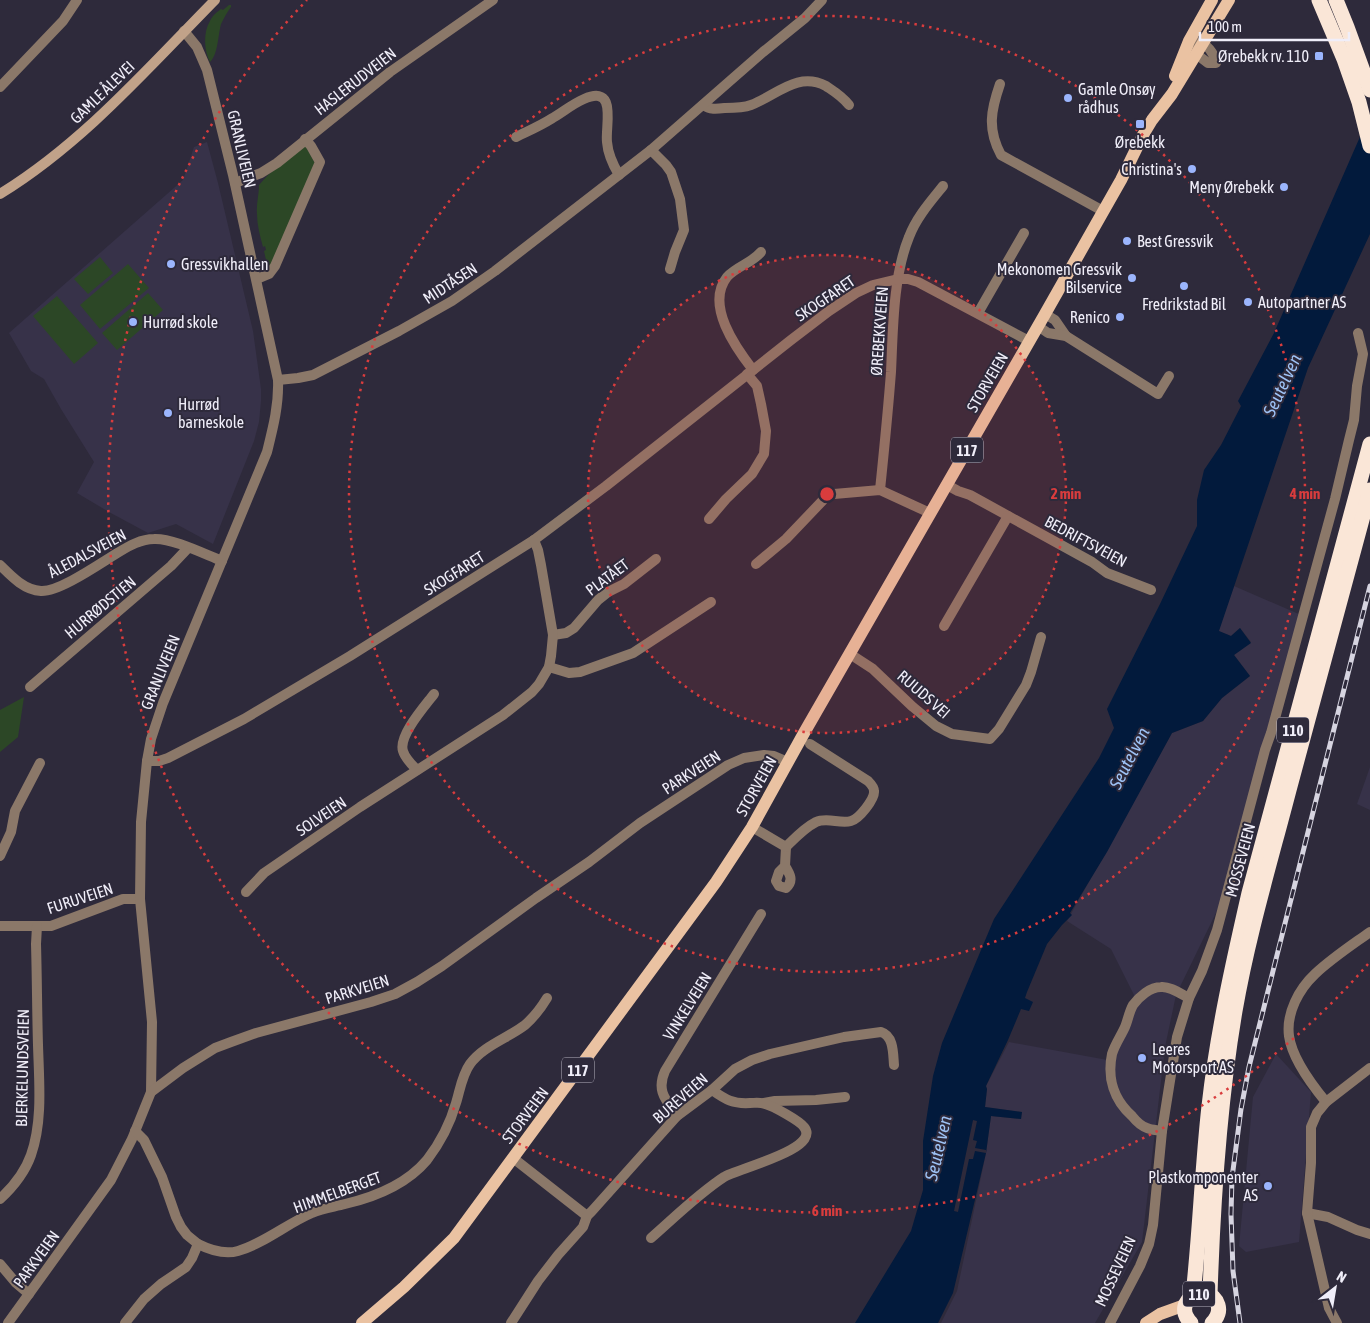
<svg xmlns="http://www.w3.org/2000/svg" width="1370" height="1323" viewBox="0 0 1370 1323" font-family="'Asap Condensed',sans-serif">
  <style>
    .built { fill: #373249 }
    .green { fill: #2c4726 }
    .water { fill: #021a3c }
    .pier { fill: #2e2a3b }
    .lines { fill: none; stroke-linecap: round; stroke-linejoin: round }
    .street { stroke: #8b7869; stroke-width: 10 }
    .secondary { stroke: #c1a289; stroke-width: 10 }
    .primary { stroke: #eac2a2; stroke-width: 12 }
    .highway { stroke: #fae6d7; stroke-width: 15 }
    .rail-casing { stroke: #d6d4e0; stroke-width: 5 }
    .rail { stroke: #2e2a3b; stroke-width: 3; stroke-dasharray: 9; stroke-linecap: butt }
    .ring { fill: none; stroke: #d93c3d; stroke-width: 2.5; stroke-dasharray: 2.5 5 }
    .poi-dot { fill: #9bb5fd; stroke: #2e2a3b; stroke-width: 2 }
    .labels { text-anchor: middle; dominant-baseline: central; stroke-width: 4; stroke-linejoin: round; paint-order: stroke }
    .shield { fill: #2e2a3b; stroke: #b6b3c0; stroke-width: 1 }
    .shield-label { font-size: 15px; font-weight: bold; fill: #f0eef9 }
    .poi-label { font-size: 16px; fill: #f0eef9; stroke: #2e2a3b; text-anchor: start }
    .street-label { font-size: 16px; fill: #f0eef9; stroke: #2e2a3b }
    .water-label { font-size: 18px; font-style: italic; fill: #9ec2f5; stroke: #2e2a3b }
    .centre { fill: #d93c3d; stroke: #2e2a3b; stroke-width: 2.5 }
    .ring-label { font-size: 15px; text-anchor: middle; font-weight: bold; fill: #d93c3d; stroke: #2e2a3b; stroke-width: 4; stroke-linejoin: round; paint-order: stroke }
  </style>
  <rect width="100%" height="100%" fill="#2e2a3b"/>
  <!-- built -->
  <g class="built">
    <polygon points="207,142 218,183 253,331 261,389 261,401 259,422 254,441 213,544 176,524 148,533 109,512 77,493 94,462 61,409 44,379 31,371 9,333 183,180 194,147"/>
    <polygon points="1234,586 1301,615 1230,884 1176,995 1165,1047 1142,1242 1095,1323 941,1323 957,1291 986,1153 991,1116 1021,1119 1022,1112 985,1107 987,1089 986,1086 1009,1042 1113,1061 1134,995 1111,949 1067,921 1172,733 1203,721 1222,698 1250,676 1234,655 1251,642 1240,628 1231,636 1218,631"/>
    <polygon points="1370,767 1370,810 1357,804"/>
    <polygon points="1276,1054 1311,1092 1299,1242 1246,1252 1239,1246 1253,1097"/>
  </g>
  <!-- green -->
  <g class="green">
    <path d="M229 5H231V7C227 12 224 18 221 24 218 35 218 55 210 62 204 51 203 32 210 21 212 16 217 12 221 9L223 10Z"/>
    <path d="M305 145 315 163 271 267 268 269 264 251 266 250 265 246 263 247C260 236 257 225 257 214 256 205 259 195 259 185L268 175Z"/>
    <polygon points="100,257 113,273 88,294 74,279"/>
    <polygon points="128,264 149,288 100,329 80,305"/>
    <polygon points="148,293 163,310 117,350 102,333"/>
    <polygon points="57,296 98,343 74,364 33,316"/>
    <polygon points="24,697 18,737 0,752 0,710"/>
  </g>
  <!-- water -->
  <polygon class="water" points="1370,114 1370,234 1308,368 1219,631 1231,636 1240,628 1251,643 1234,655 1250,676 1222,698 1203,721 1172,733 1107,852 1070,913 1072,915 1062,925 1047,944 1027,992 1025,998 1033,1002 1029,1011 1021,1009 1008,1040 986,1086 987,1089 985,1107 1022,1112 1021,1119 991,1116 986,1153 953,1293 938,1323 855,1323 911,1231 923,1190 923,1141 933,1076 942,1043 994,919 1099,758 1114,728 1107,709 1160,604 1197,526 1197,500 1204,470 1221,445 1241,406 1238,401 1274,333"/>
  <!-- pier -->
  <polygon class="pier" points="973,1120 977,1121 973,1140 977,1141 975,1148 986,1150 986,1153 975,1151 973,1159 969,1159 958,1212 954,1211"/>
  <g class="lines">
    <!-- street -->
    <g class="street">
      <path d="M1191 50 1208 63H1216C1214 53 1207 43 1197 42"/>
      <path d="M1000 84C991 110 987 129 1001 155L1103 211"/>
      <polyline points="0,87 63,21 77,0"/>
      <path d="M703 105C710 110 717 109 725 108 734 108 743 108 751 105 776 96 797 71 826 86 835 92 842 96 849 105"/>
      <path d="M516 137C528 131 540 126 551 119 562 113 572 104 584 99 618 84 605 126 607 142 608 155 613 165 619 175"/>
      <polyline points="651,150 666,165 671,172 680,199 684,230 675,252 670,269"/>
      <polyline points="235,183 261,173 277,163 390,72 493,0"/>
      <polyline points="257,279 269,274 275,266 320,162 311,146 305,139"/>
      <polyline points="978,313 1024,233"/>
      <polyline points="1045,314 1055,320 1066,336"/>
      <polyline points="1038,326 1048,333 1066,336 1158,394 1169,376"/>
      <path d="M753 370C736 348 705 305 727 277 737 266 752 263 761 252"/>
      <polyline points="278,380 298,378 313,375 399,331 452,301 495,271 651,150 763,52 805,18 822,0"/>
      <polyline points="947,485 958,491 970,495 1092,562 1107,573 1151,590"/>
      <path d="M880 490C884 451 888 412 891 372 893 330 893 276 909 237 916 218 930 202 943 186"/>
      <polyline points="709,519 726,499 752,474 764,454 766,431 761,404 757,386 747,374"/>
      <polyline points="756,564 786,539 827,496 834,494 880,490 930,513"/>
      <path d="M0 565C11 576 24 590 41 591 60 592 102 562 119 552 129 546 141 539 154 539 172 538 204 554 222 561"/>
      <polyline points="944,626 1008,516"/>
      <polyline points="553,635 566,633 574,628 598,600 608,592 624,584 656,559"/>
      <polyline points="850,654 873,669 913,707 936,726 952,734 990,739 999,729 1026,685 1031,672 1041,637"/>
      <polyline points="549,667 569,673 580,672 633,653 711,602"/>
      <polyline points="30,687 171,566 188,548"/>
      <polyline points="147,761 159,761 168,758 244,719 350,656 534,540 606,486 791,340 829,311 856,293 873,285 898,279 908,279 918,282 1029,341"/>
      <path d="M417 770C412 765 405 758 403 751 398 736 425 706 434 694"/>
      <path d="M752 827 786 847 785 866 779 872 776 881 779 886 786 888C794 881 790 874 785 866"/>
      <path d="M786 847C795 838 804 828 816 822 827 817 840 824 851 821 859 819 875 799 874 791 874 787 871 784 868 781L810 744"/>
      <polyline points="0,856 11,832 15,811 40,763"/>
      <polyline points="246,892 264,873 360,807 503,715 532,692 539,684 549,667 551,656 553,635 541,565 538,550 534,540"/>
      <polyline points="0,926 51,926 123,899 140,899"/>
      <path d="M151 1092 152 1022 140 899 141 822 147 761 151 739 163 703 267 452C273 428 279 405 278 380L233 175 207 70 197 47 184 31"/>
      <path d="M1326 1102C1312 1085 1292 1058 1289 1036 1286 1013 1299 989 1315 974 1332 958 1352 945 1370 932"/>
      <polyline points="764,1103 775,1101 816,1100 845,1097"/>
      <path d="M677 1116C666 1100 656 1091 665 1071L761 914"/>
      <path d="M1162 1131C1157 1130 1151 1130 1147 1128 1141 1126 1136 1121 1132 1116 1114 1100 1107 1078 1112 1054 1115 1044 1121 1036 1125 1027 1128 1020 1129 1012 1133 1005 1139 997 1150 987 1161 987 1170 986 1181 994 1189 998"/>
      <polyline points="513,1158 587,1216"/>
      <path d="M0 1199C13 1187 25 1172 31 1155 43 1121 39 1081 38 1045 37 1011 37 978 36 944L37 926"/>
      <polyline points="1307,1213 1328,1217 1357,1230 1370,1234"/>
      <path d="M651 1238C675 1217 698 1194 724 1177 736 1169 822 1149 804 1127 800 1121 773 1106 765 1104 761 1102 755 1103 750 1103 733 1104 726 1100 712 1090"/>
      <path d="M198 1244C210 1250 224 1255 238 1251 263 1244 288 1223 312 1213 323 1208 334 1207 345 1204 375 1197 406 1185 427 1160 440 1143 450 1124 456 1103 460 1090 462 1075 470 1064 483 1046 508 1038 525 1025 534 1017 541 1008 547 998"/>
      <polyline points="0,1264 16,1283 29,1294"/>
      <polyline points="8,1323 111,1180 132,1139 151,1092 183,1068 215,1048 231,1042 256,1033 371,1002 395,994 417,982 442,966 536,898 589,862 640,823 728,765 744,758 764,755 774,756 788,762"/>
      <polyline points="125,1323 144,1299 161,1284 186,1267 192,1258 198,1244 187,1235 181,1227 176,1217 162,1177 144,1140 135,1131"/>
      <path d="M511 1323 538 1281 558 1255 583 1227 587 1216 592 1211 677 1116 712 1090 735 1069 752 1060 770 1054 844 1037 881 1032C894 1036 893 1054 894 1065"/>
      <polyline points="1110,1323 1140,1266 1149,1244 1153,1225 1162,1131 1177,1037 1189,998 1202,971 1217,930 1265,750 1271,733 1335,499 1349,440 1354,420 1357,386 1363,354 1358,333"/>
      <polyline points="1337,1323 1329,1308 1307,1213 1311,1163 1311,1127 1317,1113 1326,1102 1370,1068"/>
    </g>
    <!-- secondary -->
    <path class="secondary" d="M0 194C83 143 147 69 215 0"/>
    <!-- primary -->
    <g class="primary">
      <polyline points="1175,76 1189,41 1212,0"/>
      <polyline points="362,1323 404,1287 454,1238 716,882 752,827 804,733 1045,314 1121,180 1143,135 1152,120 1172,94 1229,0"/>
      <polyline points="1146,1323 1160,1314 1185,1305"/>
    </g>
    <!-- highway -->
    <g class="highway">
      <polyline points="1319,0 1344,59 1359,102 1370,146"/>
      <polyline points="1336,0 1347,27 1370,90"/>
      <path d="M1193 1295C1200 1232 1202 1169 1209 1106 1217 1034 1233 963 1249 893L1370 444"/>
      <path d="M1210 1295C1213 1200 1219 1105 1235 1011 1248 936 1270 863 1289 790 1316 690 1343 590 1370 490"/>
      <path d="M1191 1323C1169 1300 1210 1280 1218 1305 1220 1312 1217 1318 1212 1323"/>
    </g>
    <defs>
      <polyline id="rail" points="1240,1323 1233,1271 1231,1214 1232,1178 1241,1109 1249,1067 1274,967 1370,586"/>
    </defs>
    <!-- rail casing -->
    <use href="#rail" class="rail-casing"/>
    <!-- rail -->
    <use href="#rail" class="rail"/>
  </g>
  <!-- distance rings -->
  <circle cx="827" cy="494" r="239" fill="#d93c3d" fill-opacity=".12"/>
  <g class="ring">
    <circle cx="827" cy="494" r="239"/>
    <circle cx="827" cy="494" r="478"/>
    <path d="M1368 964A717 717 0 1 1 307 0"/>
  </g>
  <!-- markers -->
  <g class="poi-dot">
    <rect x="1314" y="51" width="10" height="10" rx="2.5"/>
    <circle cx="1068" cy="98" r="5"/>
    <rect x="1135" y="119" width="10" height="10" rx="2.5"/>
    <circle cx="1192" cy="169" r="5"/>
    <circle cx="1284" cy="187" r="5"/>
    <circle cx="1127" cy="241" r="5"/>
    <circle cx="171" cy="264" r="5"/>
    <circle cx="1132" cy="278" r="5"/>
    <circle cx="1184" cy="286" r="5"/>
    <circle cx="1248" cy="302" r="5"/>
    <circle cx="1120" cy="317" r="5"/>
    <circle cx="133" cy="322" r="5"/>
    <circle cx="168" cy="413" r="5"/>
    <circle cx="1142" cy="1058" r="5"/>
    <circle cx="1268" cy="1186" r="5"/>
  </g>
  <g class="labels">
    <!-- shield labels -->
    <g class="shield">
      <rect x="951" y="437.5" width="32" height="25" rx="4"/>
      <rect x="1277" y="717.5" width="32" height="25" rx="4"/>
      <rect x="562" y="1057.5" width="32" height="25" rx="4"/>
      <rect x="1183" y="1281.5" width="32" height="25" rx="4"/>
    </g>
    <g class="shield-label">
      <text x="967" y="450">117</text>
      <text x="1293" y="730">110</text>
      <text x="578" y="1070">117</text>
      <text x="1199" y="1294">110</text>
    </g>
    <!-- poi labels -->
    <g class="poi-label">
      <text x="1309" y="56" text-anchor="end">Ørebekk rv. 110</text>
      <text x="1078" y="89">Gamle Onsøy<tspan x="1078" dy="18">rådhus</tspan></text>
      <text x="1140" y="142" text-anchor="middle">Ørebekk</text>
      <text x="1182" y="169" text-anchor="end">Christina's</text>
      <text x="1274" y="187" text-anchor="end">Meny Ørebekk</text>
      <text x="1137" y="241">Best Gressvik</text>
      <text x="181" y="264">Gressvikhallen</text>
      <text x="1122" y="269" text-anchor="end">Mekonomen Gressvik<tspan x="1122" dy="18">Bilservice</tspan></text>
      <text x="1258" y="302">Autopartner AS</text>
      <text x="1184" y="304" text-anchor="middle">Fredrikstad Bil</text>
      <text x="1110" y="317" text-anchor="end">Renico</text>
      <text x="143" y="322">Hurrød skole</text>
      <text x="178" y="404">Hurrød<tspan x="178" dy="18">barneskole</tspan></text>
      <text x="1152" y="1049">Leeres<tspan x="1152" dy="18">Motorsport AS</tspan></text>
      <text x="1258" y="1177" text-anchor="end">Plastkomponenter<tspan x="1258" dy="18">AS</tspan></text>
    </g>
    <!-- street labels -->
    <g class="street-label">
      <text transform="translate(355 81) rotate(-38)">HASLERUDVEIEN</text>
      <text transform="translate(102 92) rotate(-44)">GAMLE ÅLEVEI</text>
      <text transform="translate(242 149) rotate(77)">GRANLIVEIEN</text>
      <text transform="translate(450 283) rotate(-33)">MIDTÅSEN</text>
      <text transform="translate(825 298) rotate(-34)">SKOGFARET</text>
      <text transform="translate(879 331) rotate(-86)">ØREBEKKVEIEN</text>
      <text transform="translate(987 382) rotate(-60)">STORVEIEN</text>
      <text transform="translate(1086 541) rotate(28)">BEDRIFTSVEIEN</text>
      <text transform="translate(87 553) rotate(-28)">ÅLEDALSVEIEN</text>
      <text transform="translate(454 573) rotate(-32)">SKOGFARET</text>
      <text transform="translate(607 577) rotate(-37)">PLATÅET</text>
      <text transform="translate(100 607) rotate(-40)">HURRØDSTIEN</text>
      <text transform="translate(160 672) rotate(-68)">GRANLIVEIEN</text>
      <text transform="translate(924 694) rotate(41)">RUUDS VEI</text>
      <text transform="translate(691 772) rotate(-33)">PARKVEIEN</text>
      <text transform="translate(756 786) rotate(-61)">STORVEIEN</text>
      <text transform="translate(321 816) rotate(-34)">SOLVEIEN</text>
      <text transform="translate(1240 860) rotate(-75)">MOSSEVEIEN</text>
      <text transform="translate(80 898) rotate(-18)">FURUVEIEN</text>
      <text transform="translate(357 989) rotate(-17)">PARKVEIEN</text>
      <text transform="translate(687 1006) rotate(-58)">VINKELVEIEN</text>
      <text transform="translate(22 1068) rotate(-89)">BJERKELUNDSVEIEN</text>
      <text transform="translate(680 1098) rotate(-41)">BUREVEIEN</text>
      <text transform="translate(525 1115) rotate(-53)">STORVEIEN</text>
      <text transform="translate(337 1192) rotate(-20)">HIMMELBERGET</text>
      <text transform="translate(36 1259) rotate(-54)">PARKVEIEN</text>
      <text transform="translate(1115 1271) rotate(-65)">MOSSEVEIEN</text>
    </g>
    <!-- water labels -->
    <g class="water-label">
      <text transform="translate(1282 385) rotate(-65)">Seutelven</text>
      <text transform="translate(1129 758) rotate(-63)">Seutelven</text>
      <text transform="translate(938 1148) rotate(-77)">Seutelven</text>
    </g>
  </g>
  <circle cx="827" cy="494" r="8" class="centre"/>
  <g class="ring-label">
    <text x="1066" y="499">2 min</text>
    <text x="1305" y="499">4 min</text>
    <text x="827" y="1216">6 min</text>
  </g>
  <!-- north arrow -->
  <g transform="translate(1335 1288) rotate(31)" stroke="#2e2a3b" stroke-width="4" paint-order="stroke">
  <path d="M0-4L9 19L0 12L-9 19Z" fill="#f0eef9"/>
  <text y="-8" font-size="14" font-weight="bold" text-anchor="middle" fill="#f0eef9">N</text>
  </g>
  <!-- scale -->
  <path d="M1200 32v8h149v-8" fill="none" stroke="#f0eef9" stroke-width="2.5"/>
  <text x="1208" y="32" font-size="15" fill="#f0eef9" stroke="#2e2a3b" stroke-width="4" paint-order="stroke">100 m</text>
</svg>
